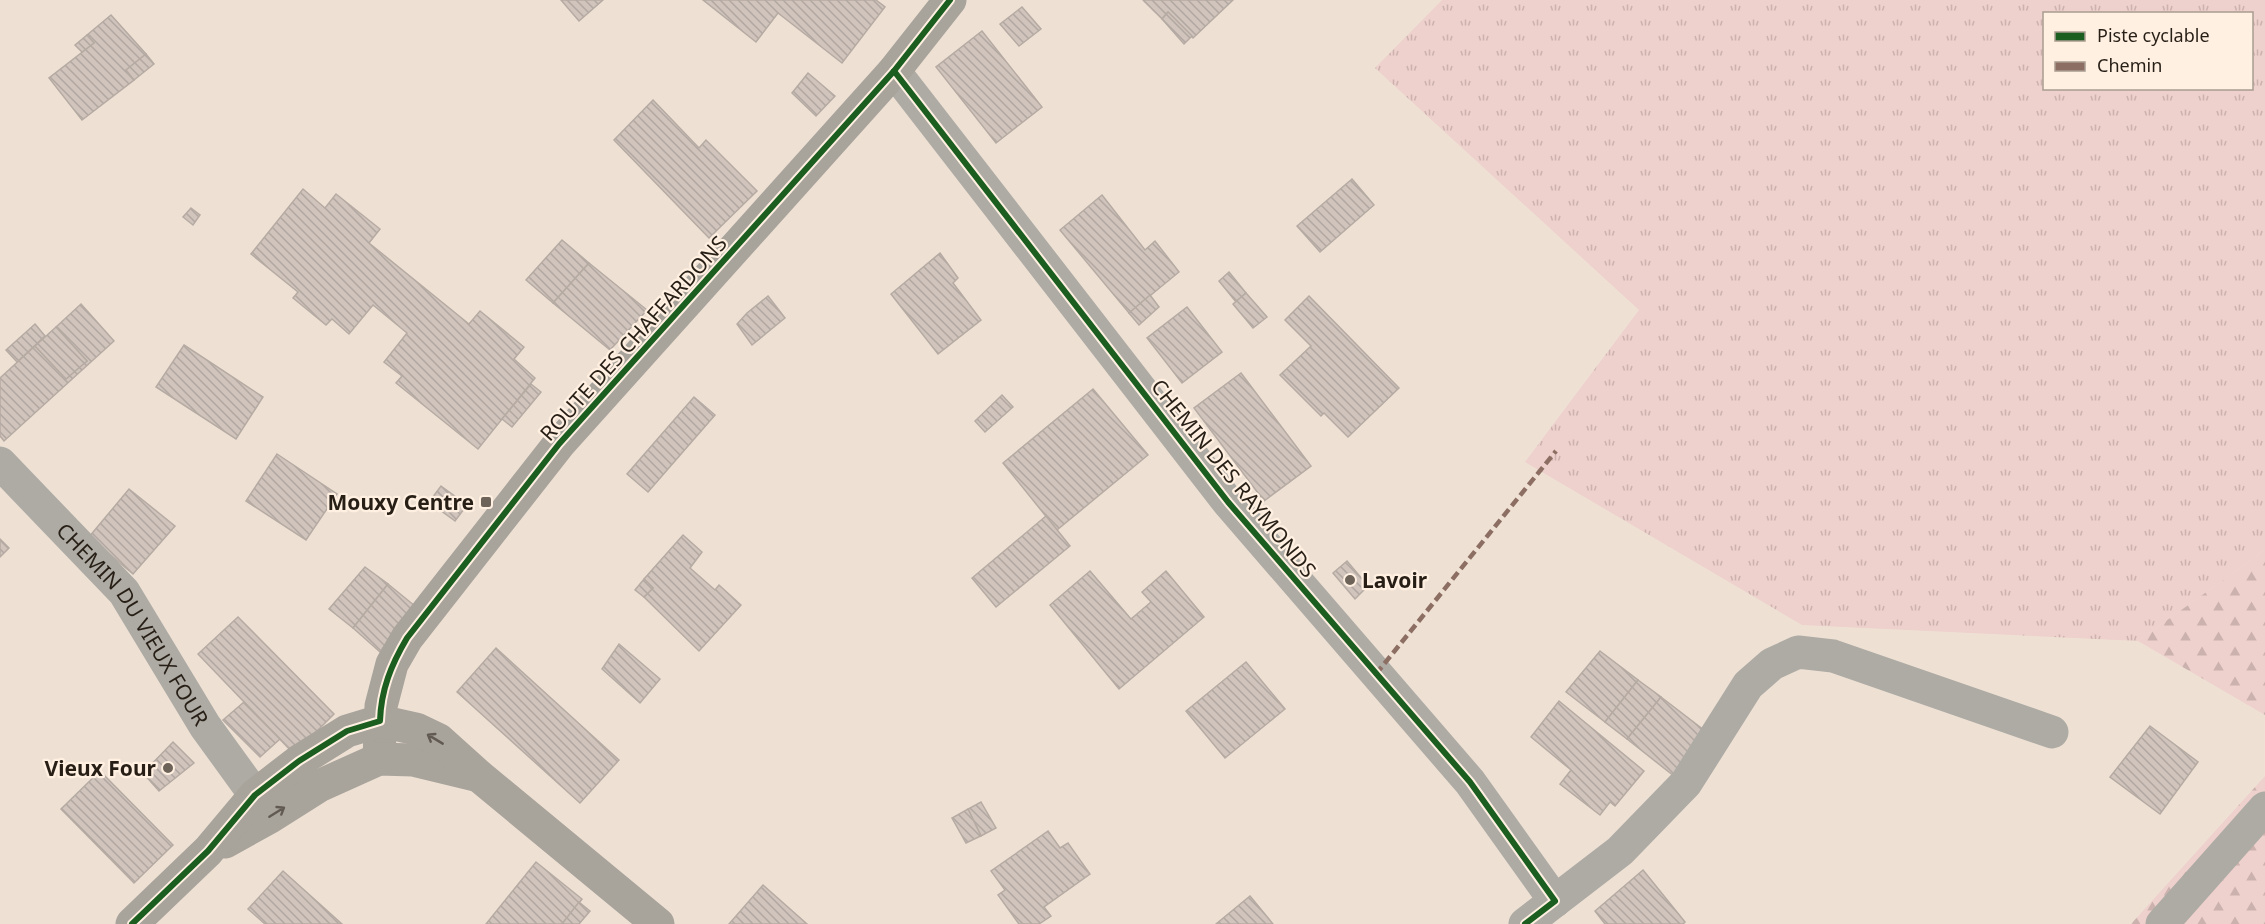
<svg xmlns="http://www.w3.org/2000/svg" width="2265" height="924" viewBox="0 0 2265 924" font-family="'Noto Sans',sans-serif">
  <style>
    .grass { fill: url(#grass-tufts); fill-rule: evenodd }
    .forest { fill: url(#forest-firs) }
    .building { fill: url(#building-back-hatch); stroke: #b6aba3; stroke-width: 1.5 }
    .lines { fill: none; stroke-linecap: round; stroke-linejoin: round }
    .minor { stroke: #aeaba5; stroke-width: 33 }
    .major { stroke: #a8a39b; stroke-width: 33 }
    .quiet { stroke: #8d6e63; stroke-width: 4.5; stroke-dasharray: 9 4.5; stroke-linecap: butt }
    .cycleway-casing { stroke: #fff0e2; stroke-width: 10 }
    .cycleway { stroke: #1b5e20; stroke-width: 6 }
    .oneway { stroke: #615a52 }
    .poi-dot { fill: #6d6358; stroke: #fff0e2; stroke-width: 2 }
    .labels { text-anchor: middle; dominant-baseline: central; stroke-width: 4.5; stroke-linejoin: round; paint-order: stroke }
    .street-label { font-size: 21px; fill: #271f16; stroke: #fff0e2 }
    .poi-label { font-size: 21px; font-weight: bold; fill: #271f16; stroke: #fff0e2; text-anchor: end }
  </style>
  <defs>
    <pattern id="grass-tufts" width="24" height="20" patternUnits="userSpaceOnUse" patternTransform="scale(1.5)"><rect width="24" height="20" fill="#eed0cc"/><path d="M3 7l-1-3M5 7V3M7 7l1-3M15 17l-1-3M17 17v-4M19 17l1-3" fill="none" stroke="#ccb2ae"/></pattern>
    <pattern id="forest-firs" width="22" height="20" patternUnits="userSpaceOnUse" patternTransform="scale(1.5)"><rect width="22" height="20" fill="#eed0cc"/><path d="M5 1l3.5 6h-7zM16 11l3.5 6h-7z" fill="#ccb2ae"/></pattern>
    <pattern id="building-back-hatch" width="6" height="6" patternUnits="userSpaceOnUse" patternTransform="scale(1.5)"><rect width="6" height="6" fill="#d0c4bc"/><path d="M-1 5l2 2M0 0l6 6M5-1l2 2" fill="none" stroke="#b3a8a1"/></pattern>
  </defs>
  <rect width="100%" height="100%" fill="#eee1d4"/>
  <!-- grass -->
  <path class="grass" d="M1442 0H2265V550L2138 641 1802 625 1525 462 1639 310 1375 68ZM2044 14H2252V88H2044Z"/>
  <!-- forest -->
  <g class="forest">
    <polygon points="2265,550 2265,715 2138,641"/>
    <polygon points="2265,776 2265,924 2131,924"/>
  </g>
  <!-- building -->
  <g class="building">
    <polygon points="561,0 603,0 579,21"/>
    <polygon points="703,0 876,0 885,7 842,63 778,13 756,42"/>
    <polygon points="1143,0 1233,0 1193,38 1168,12 1162,19"/>
    <polygon points="1022,7 1041,29 1019,46 1000,24"/>
    <polygon points="1168,12 1192,36 1184,44 1162,19"/>
    <polygon points="111,15 146,54 126,70 134,80 82,120 49,78 94,43 87,35"/>
    <polygon points="982,31 1042,107 996,143 936,67"/>
    <polygon points="87,35 94,43 82,52 75,45"/>
    <polygon points="146,54 154,64 134,80 126,70"/>
    <polygon points="808,73 835,96 816,116 792,93"/>
    <polygon points="653,100 699,148 706,140 757,191 709,238 614,140"/>
    <polygon points="1352,179 1374,205 1320,252 1297,226"/>
    <polygon points="303,189 325,208 336,194 380,229 369,243 469,324 480,311 524,347 514,359 535,378 478,449 396,383 402,376 384,362 407,333 373,305 349,334 332,319 326,325 293,298 298,292 251,254"/>
    <polygon points="1102,195 1145,250 1155,241 1179,272 1129,313 1060,230"/>
    <polygon points="191,208 200,215 193,225 183,217"/>
    <polygon points="562,240 589,263 553,303 526,280"/>
    <polygon points="940,253 958,278 953,283 981,320 938,354 891,294"/>
    <polygon points="589,263 647,310 610,350 553,303"/>
    <polygon points="1229,272 1246,293 1236,302 1219,281"/>
    <polygon points="1246,293 1267,317 1253,328 1233,304"/>
    <polygon points="1150,295 1159,307 1139,325 1129,313"/>
    <polygon points="768,296 785,318 752,345 737,324 747,313"/>
    <polygon points="1309,296 1399,388 1348,437 1324,413 1321,416 1280,375 1311,346 1285,320"/>
    <polygon points="81,304 114,341 4,441 0,436 0,378 35,346 66,379 81,365 87,361 56,327"/>
    <polygon points="1187,307 1222,352 1182,383 1147,338"/>
    <polygon points="35,324 45,336 17,362 6,350"/>
    <polygon points="56,327 87,361 66,379 35,346"/>
    <polygon points="184,345 263,397 236,439 156,387"/>
    <polygon points="1241,373 1311,466 1264,501 1194,408"/>
    <polygon points="531,384 541,392 512,427 502,419"/>
    <polygon points="1093,389 1148,455 1057,530 1003,463"/>
    <polygon points="1002,395 1013,407 985,432 975,421"/>
    <polygon points="694,397 715,415 648,492 627,474"/>
    <polygon points="277,454 337,494 306,540 246,501"/>
    <polygon points="441,486 467,505 455,521 429,502"/>
    <polygon points="129,489 175,526 133,574 89,537"/>
    <polygon points="1046,516 1070,546 996,607 972,578"/>
    <polygon points="683,535 702,552 690,568 715,590 719,585 741,605 699,651 644,597 653,588 644,579"/>
    <polygon points="0,539 9,548 0,557"/>
    <polygon points="1347,561 1368,586 1355,599 1333,573"/>
    <polygon points="365,567 388,584 353,628 329,609"/>
    <polygon points="1090,571 1131,619 1151,602 1142,592 1166,571 1204,617 1119,689 1050,605"/>
    <polygon points="644,579 653,588 644,597 635,590"/>
    <polygon points="388,584 415,606 380,652 353,628"/>
    <polygon points="238,617 334,714 294,754 198,654"/>
    <polygon points="619,644 660,679 640,703 602,669"/>
    <polygon points="496,648 619,760 580,803 457,692"/>
    <polygon points="1600,651 1638,680 1605,722 1566,692"/>
    <polygon points="1246,662 1285,709 1225,758 1186,711"/>
    <polygon points="1638,680 1661,697 1627,739 1605,722"/>
    <polygon points="1661,697 1709,734 1679,780 1627,739"/>
    <polygon points="1559,701 1644,771 1615,806 1610,802 1600,815 1560,784 1571,770 1531,737"/>
    <polygon points="244,702 280,739 260,757 223,720"/>
    <polygon points="2150,726 2198,762 2160,814 2110,777"/>
    <polygon points="173,742 194,763 159,791 143,773"/>
    <polygon points="100,771 173,845 134,883 61,809"/>
    <polygon points="981,802 996,828 981,836 968,809"/>
    <polygon points="968,809 981,836 966,843 952,818"/>
    <polygon points="1048,831 1060,848 1068,843 1090,874 1044,907 1051,916 1039,924 1019,924 998,895 1005,890 991,871"/>
    <polygon points="536,862 582,899 562,924 486,924"/>
    <polygon points="1643,870 1685,922 1683,924 1605,924 1595,911"/>
    <polygon points="283,871 342,924 265,924 248,909"/>
    <polygon points="763,885 807,924 729,924"/>
    <polygon points="1250,896 1273,924 1216,924"/>
    <polygon points="579,902 590,911 579,924 562,924"/>
  </g>
  <g class="lines">
    <!-- minor -->
    <g class="minor">
      <polyline points="894,71 1228,502 1470,782 1555,901"/>
      <path id="s1" d="M0 463 124 592 205 726 255 795"/>
      <polyline points="1525,924 1620,851 1686,783 1748,685 1772,664 1798,652 1833,656 2052,732"/>
      <polyline points="2162,924 2265,808"/>
    </g>
    <!-- major -->
    <g class="major">
      <polyline points="379,759 381,706 392,664 407,638 559,444 894,71 950,0"/>
      <polyline points="225,842 270,817 319,786 379,759 413,760 475,775"/>
      <polyline points="132,924 208,851 255,795 299,761 347,731 380,721 416,729 439,740 479,776 658,924"/>
    </g>
    <!-- quiet -->
    <polyline class="quiet" points="1376,674 1556,451"/>
    <defs>
      <g id="cycleway">
        <polyline points="894,71 1228,502 1470,782 1555,901 1525,924"/>
        <path d="M132 924 208 851 255 795 299 761 347 731 380 721C381 690 391 665 407 638L559 444 894 71 950 0"/>
      </g>
    </defs>
    <!-- cycleway casing -->
    <use href="#cycleway" class="cycleway-casing"/>
    <!-- cycleway -->
    <use href="#cycleway" class="cycleway"/>
  </g>
  <!-- one-way arrows -->
  <defs><path id="oneway-shaft" d="M-6 0H5M1.5-3L5.5 0L1.5 3" fill="none" stroke-width="1.6" stroke-linecap="round" stroke-linejoin="round" transform="scale(1.5)"/></defs>
  <g class="oneway">
    <use href="#oneway-shaft" transform="translate(435 739) rotate(-149)"/>
    <use href="#oneway-shaft" transform="translate(277 812) rotate(-32)"/>
  </g>
  <!-- markers -->
  <g class="poi-dot">
    <rect x="480" y="496" width="12" height="12" rx="3"/>
    <circle cx="1350" cy="580" r="6"/>
    <circle cx="168" cy="768" r="6"/>
  </g>
  <g class="labels">
    <!-- street labels -->
    <g class="street-label">
      <text transform="translate(633 338) rotate(-48)">ROUTE DES CHAFFARDONS</text>
      <text transform="translate(1234 478) rotate(51)">CHEMIN DES RAYMONDS</text>
      <text stroke="none"><textPath href="#s1" startOffset="210">CHEMIN DU VIEUX FOUR</textPath></text>
    </g>
    <!-- poi labels -->
    <g class="poi-label">
      <text x="474" y="502">Mouxy Centre</text>
      <text x="1362" y="580" text-anchor="start">Lavoir</text>
      <text x="156" y="768">Vieux Four</text>
    </g>
  </g>
  <!-- legend -->
  <rect x="2043" y="12" width="210" height="78" fill="#fff0e2" stroke="#a99c90" stroke-width="1.5"/>
  <rect x="2055" y="32" width="30" height="9" fill="#1b5e20" stroke="#a99c90" stroke-width="1.5"/>
  <text x="2097" y="42" font-size="18" fill="#271f16">Piste cyclable</text>
  <rect x="2055" y="62" width="30" height="9" fill="#8d6e63" stroke="#a99c90" stroke-width="1.5"/>
  <text x="2097" y="72" font-size="18" fill="#271f16">Chemin</text>
</svg>
